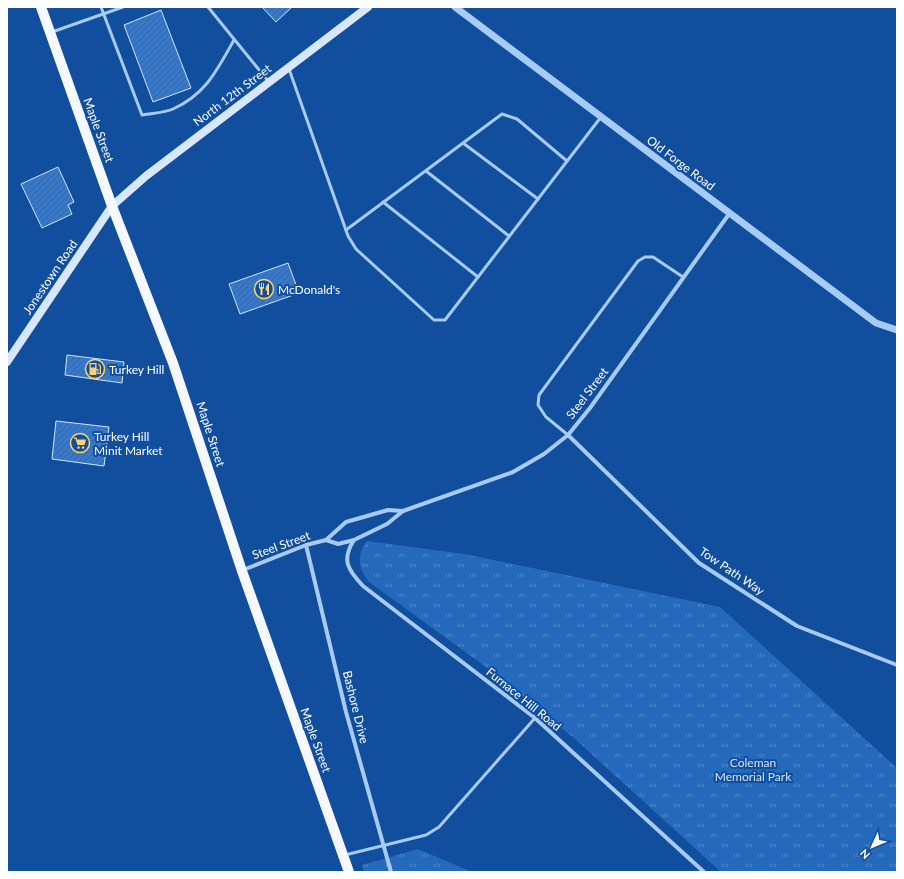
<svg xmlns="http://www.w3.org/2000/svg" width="904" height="879" viewBox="0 0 904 879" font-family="Lato,sans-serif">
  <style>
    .park { fill: url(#park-tufts) }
    .building { fill: url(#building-hatch); stroke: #d0e5fe }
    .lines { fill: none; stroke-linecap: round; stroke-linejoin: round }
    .service { stroke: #a7cbf5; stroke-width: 3 }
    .minor { stroke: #a7cbf5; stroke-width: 4 }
    .tertiary { stroke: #a7cbf5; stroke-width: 7 }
    .secondary { stroke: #d7e8fd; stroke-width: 8 }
    .primary { stroke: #f5f9ff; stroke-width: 10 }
    .labels { text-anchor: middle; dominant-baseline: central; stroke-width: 4; stroke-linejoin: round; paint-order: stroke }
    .street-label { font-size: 12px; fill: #fff; stroke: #114f9e }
    .poi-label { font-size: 12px; fill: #fff; stroke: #114f9e; text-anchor: start }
    .park-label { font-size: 12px; fill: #d0e5fe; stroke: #114f9e }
  </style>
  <defs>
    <pattern id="park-tufts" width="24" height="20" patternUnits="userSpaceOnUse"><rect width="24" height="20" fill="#2469bc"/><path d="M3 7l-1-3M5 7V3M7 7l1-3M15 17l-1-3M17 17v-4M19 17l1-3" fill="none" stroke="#5087c9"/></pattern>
    <pattern id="building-hatch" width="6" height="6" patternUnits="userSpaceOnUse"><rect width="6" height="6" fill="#3a78c5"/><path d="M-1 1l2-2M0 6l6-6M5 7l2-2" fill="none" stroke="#42648f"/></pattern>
  </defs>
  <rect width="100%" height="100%" fill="#114f9e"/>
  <!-- park -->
  <g class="park">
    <path d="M367 541 464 554 720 607 897 768V872H721L575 739 490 670 369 582C358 568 356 556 367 541Z"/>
    <polygon points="418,849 472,872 364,872 362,865"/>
  </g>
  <!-- building -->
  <g class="building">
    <polygon points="262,7 292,7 276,22"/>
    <polygon points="161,10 191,88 153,102 124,25"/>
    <polygon points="58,167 74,202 68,205 72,214 42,228 21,184"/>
    <polygon points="288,263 299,293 240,314 229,284"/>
    <polygon points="67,355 124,362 122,383 65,375"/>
    <polygon points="56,421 109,427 104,466 52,459"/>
  </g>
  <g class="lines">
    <!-- service -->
    <g class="service">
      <path d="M101 7 142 115C152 113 164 113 173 109 206 94 217 70 234 40"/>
      <polyline points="208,7 269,82"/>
      <polyline points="52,32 123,7"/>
      <polyline points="289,69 348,236 356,249 434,320 445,320 601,117"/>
      <polyline points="463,143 538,199"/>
      <polyline points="426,171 509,236"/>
      <polyline points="383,202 478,277"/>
      <polyline points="346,230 502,114 517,119 567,161"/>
      <polyline points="568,435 546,417 538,405 539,395 638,261 645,257 653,257 683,277"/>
      <polyline points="345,855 426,835 439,827 535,718"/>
    </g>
    <!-- minor -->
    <g class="minor">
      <polyline points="568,435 699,563 797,626 897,665"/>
      <polyline points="326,540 338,544 354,540 387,524 403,511 513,472 544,454 568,435 590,408 729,214"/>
      <path d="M354 540C341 560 348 570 363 586L535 718 704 872"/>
      <polyline points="306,545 346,712 391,872"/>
      <polyline points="243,570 306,545 326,540 346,522 388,510 403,511"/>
    </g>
    <!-- tertiary -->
    <polyline class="tertiary" points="455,7 876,323 897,330"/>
    <!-- secondary -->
    <polyline class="secondary" points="7,362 112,206 146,176 368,7"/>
    <!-- primary -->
    <polyline class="primary" points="41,7 112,206 173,363 242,571 349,872"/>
  </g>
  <!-- icons -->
  <defs>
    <symbol id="restaurant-ring" viewBox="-11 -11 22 22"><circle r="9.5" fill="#114f9e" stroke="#ffd36b" stroke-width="1.5"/><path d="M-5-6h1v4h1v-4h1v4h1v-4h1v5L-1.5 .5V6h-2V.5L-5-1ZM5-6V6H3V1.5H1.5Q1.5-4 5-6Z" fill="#ffd36b"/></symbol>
    <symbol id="fuel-ring" viewBox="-11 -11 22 22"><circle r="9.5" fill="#114f9e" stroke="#ffd36b" stroke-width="1.5"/><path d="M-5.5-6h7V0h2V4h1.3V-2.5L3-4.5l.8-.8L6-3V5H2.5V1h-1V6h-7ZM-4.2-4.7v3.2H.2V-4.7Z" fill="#ffd36b"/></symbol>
    <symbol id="supermarket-ring" viewBox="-11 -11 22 22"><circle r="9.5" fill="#114f9e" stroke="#ffd36b" stroke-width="1.5"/><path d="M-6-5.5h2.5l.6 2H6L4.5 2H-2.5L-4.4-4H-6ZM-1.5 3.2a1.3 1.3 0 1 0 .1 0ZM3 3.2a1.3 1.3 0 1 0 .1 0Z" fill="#ffd36b"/></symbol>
  </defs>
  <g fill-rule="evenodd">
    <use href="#restaurant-ring" x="253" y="278" width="22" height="22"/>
    <use href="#fuel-ring" x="84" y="358" width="22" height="22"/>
    <use href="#supermarket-ring" x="69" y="432" width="22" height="22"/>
  </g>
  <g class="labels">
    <!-- street labels -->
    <g class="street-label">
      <text transform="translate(232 95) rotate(-37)">North 12th Street</text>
      <text transform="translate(99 130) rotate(70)">Maple Street</text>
      <text transform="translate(681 163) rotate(37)">Old Forge Road</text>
      <text transform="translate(50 277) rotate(-56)">Jonestown Road</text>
      <text transform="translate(587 393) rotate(-53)">Steel Street</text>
      <text transform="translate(211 434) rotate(72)">Maple Street</text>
      <text transform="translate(281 545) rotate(-20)">Steel Street</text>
      <text transform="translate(732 571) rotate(34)">Tow Path Way</text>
      <text transform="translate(524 699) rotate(39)">Furnace Hill Road</text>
      <text transform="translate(356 707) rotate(76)">Bashore Drive</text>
      <text transform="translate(316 740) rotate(70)">Maple Street</text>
    </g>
    <!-- poi labels -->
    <g class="poi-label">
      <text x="278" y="289">McDonald's</text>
      <text x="109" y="369">Turkey Hill</text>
      <text x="94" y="436">Turkey Hill<tspan x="94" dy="14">Minit Market</tspan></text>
    </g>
    <!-- park labels -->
    <g class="park-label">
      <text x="753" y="762">Coleman<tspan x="753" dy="14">Memorial Park</tspan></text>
    </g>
  </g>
  <!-- border -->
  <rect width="904" height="879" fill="none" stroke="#ffffff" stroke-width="16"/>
  <!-- north arrow -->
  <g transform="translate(872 847) rotate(226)" stroke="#114f9e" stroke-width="3" paint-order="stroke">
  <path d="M0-3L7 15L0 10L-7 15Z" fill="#ffffff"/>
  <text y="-6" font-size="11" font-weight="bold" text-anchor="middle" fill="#ffffff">N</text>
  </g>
</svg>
